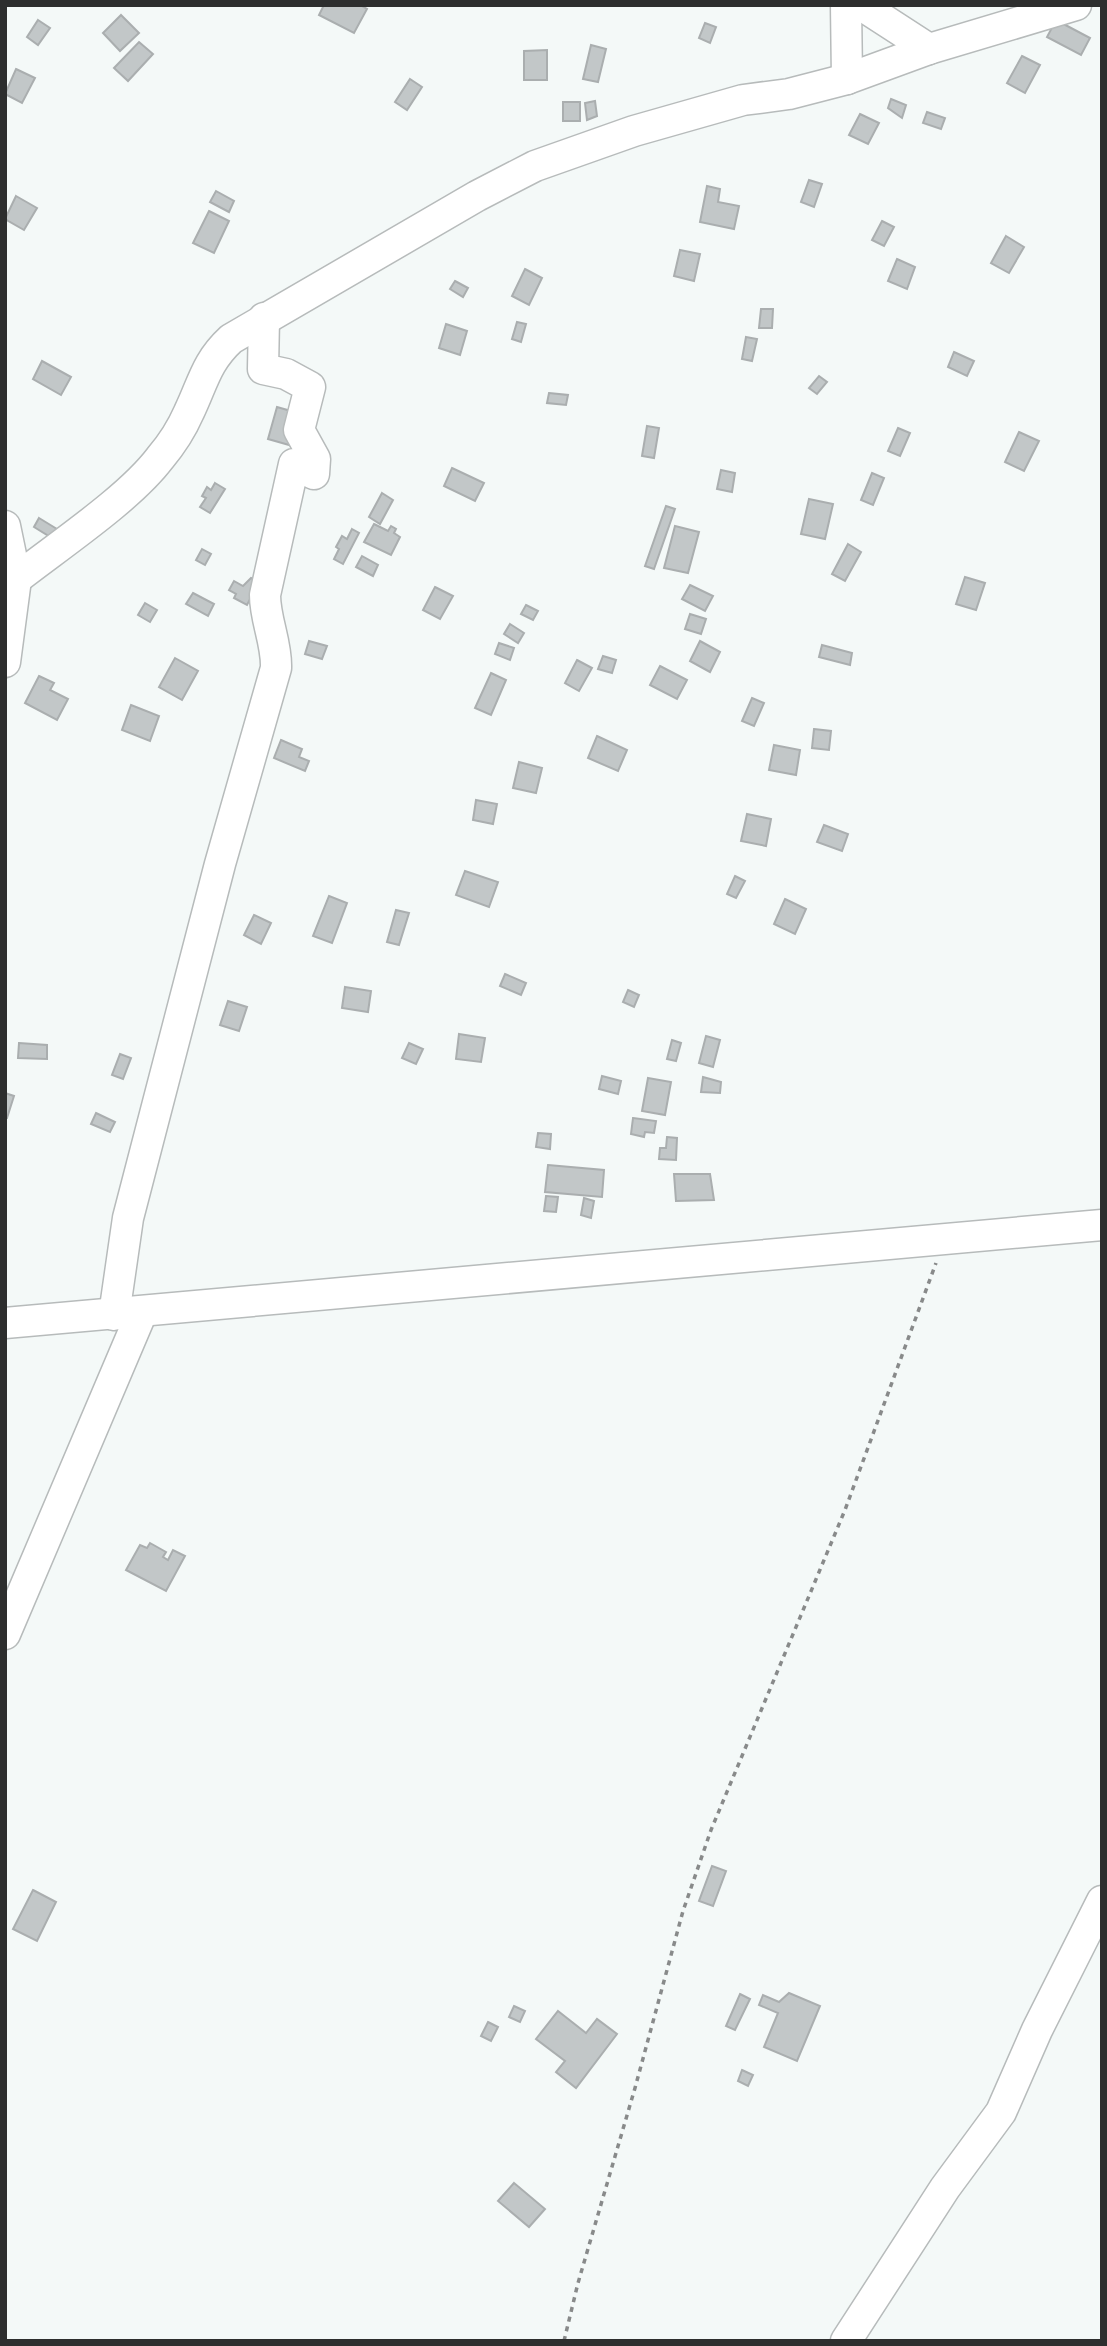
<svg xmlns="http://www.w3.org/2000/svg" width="1107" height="2346" viewBox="0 0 1107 2346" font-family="Karla,sans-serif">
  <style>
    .building { fill: #c2c7c8; stroke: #aaaeaf; stroke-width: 2 }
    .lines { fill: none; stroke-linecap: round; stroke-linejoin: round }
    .minor-casing { stroke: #b7bbbb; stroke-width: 33 }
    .path { stroke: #888a8a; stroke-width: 3.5; stroke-dasharray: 5 5; stroke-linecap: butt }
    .minor { stroke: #fff; stroke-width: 30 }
  </style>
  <rect width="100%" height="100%" fill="#f4f9f8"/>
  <!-- building -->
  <g class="building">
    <polygon points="324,5 360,5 367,9 354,33 319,15"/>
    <polygon points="121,15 139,33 120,51 103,33"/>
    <polygon points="38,20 50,28 38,45 27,37"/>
    <polygon points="1056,20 1090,38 1081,55 1047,37"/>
    <polygon points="705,23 716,27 710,43 699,38"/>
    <polygon points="139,42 153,54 128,81 114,68"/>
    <polygon points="591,45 606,49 598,82 583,79"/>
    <polygon points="547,50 547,80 524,80 524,51"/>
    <polygon points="1022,56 1040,65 1025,93 1007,83"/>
    <polygon points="16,69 35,78 22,103 5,94"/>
    <polygon points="410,79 422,87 407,110 395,102"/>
    <polygon points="891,99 906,105 902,118 888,108"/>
    <polygon points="595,101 597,116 587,120 585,103"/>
    <rect x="563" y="102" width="17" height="19"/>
    <polygon points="927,112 945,118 941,129 923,123"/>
    <polygon points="860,114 879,123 868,144 849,135"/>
    <polygon points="809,180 822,184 814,207 801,202"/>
    <polygon points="707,186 720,189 718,202 739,206 734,229 700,222"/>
    <polygon points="216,191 234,201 229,212 210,202"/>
    <polygon points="16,196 37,208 24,230 5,219"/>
    <polygon points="209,211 229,221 214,253 193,243"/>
    <polygon points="882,221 894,227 884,246 872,240"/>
    <polygon points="1006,236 1024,247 1009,273 991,263"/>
    <polygon points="680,250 700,254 694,281 674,276"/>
    <polygon points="897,259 915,267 907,289 888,281"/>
    <polygon points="525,269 542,278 529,305 512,296"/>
    <polygon points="455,281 468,288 463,297 450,289"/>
    <polygon points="761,309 773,309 772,328 759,328"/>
    <polygon points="517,322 526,324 521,342 512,339"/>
    <polygon points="446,324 467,331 460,355 439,348"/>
    <polygon points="746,337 757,339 752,361 742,359"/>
    <polygon points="954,352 974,361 967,376 948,367"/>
    <polygon points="42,361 71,377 61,395 33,379"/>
    <polygon points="819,376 827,382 817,394 809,388"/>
    <polygon points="549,393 568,395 566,405 547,403"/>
    <polygon points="277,407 298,413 289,445 268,439"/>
    <polygon points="647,426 659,428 654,458 642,456"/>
    <polygon points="898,428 910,433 900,456 888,451"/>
    <polygon points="1019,432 1039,441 1024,471 1005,462"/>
    <polygon points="452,468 484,483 475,501 444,486"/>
    <polygon points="721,470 735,473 732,492 717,489"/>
    <polygon points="872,473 884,478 873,505 861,500"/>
    <polygon points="215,483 225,489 210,513 200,507 206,498 202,496 207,487 211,490"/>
    <polygon points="382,493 393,500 380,524 369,517"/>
    <polygon points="809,499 833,504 825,539 801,534"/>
    <polygon points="666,506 675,509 654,569 645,566"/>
    <polygon points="39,518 57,529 52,538 34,527"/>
    <polygon points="374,524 388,531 391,526 396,529 394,533 400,537 391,555 364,542"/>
    <polygon points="675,526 699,532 688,573 664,568"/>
    <polygon points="352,529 359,533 343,564 334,559 339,549 336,547 342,536 347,539"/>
    <polygon points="848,544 861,552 845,581 832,574"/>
    <polygon points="202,549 211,554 205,565 196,560"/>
    <polygon points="362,556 378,565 373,576 356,567"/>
    <polygon points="965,577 985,583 976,610 956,604"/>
    <polygon points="251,578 259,582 247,605 234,598 236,594 229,590 234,581 243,586"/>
    <polygon points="690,585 713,596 705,611 682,599"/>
    <polygon points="435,587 453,596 440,619 423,610"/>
    <polygon points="193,593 214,604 208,616 186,604"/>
    <polygon points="145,603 157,610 150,622 138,615"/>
    <polygon points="526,605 538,611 533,620 521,614"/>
    <polygon points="690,614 706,619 701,634 685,629"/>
    <polygon points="510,624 524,633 518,643 504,634"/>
    <polygon points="309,641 327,646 322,659 305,654"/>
    <polygon points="700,641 720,652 710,672 690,661"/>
    <polygon points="499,643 514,648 510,660 495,654"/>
    <polygon points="822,645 852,653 850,665 819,657"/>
    <polygon points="603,656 616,660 612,673 598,669"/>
    <polygon points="175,658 198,671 182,700 159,687"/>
    <polygon points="577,660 592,668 579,691 565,683"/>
    <polygon points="660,666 687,680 677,699 650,685"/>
    <polygon points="491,673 506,680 491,715 475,708"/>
    <polygon points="39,676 54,683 50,690 68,699 57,720 25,703"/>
    <polygon points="752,698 764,703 754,726 742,721"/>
    <polygon points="131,705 159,716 150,741 122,730"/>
    <polygon points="814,729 831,731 829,750 812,748"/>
    <polygon points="597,736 627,750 618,771 588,758"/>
    <polygon points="281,740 302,749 299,757 309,761 305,771 274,758"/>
    <polygon points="774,745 800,750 796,775 769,770"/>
    <polygon points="519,762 542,768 536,793 513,788"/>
    <polygon points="476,800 497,804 493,824 473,820"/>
    <polygon points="747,814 771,819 766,846 741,841"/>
    <polygon points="824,825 848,834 842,851 817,842"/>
    <polygon points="465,871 498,882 489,907 456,895"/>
    <polygon points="735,876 745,881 736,898 727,894"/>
    <polygon points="329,896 347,903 332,943 313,936"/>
    <polygon points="785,899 806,909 795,934 774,924"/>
    <polygon points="396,910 409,913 399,945 387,942"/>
    <polygon points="254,915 271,923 261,944 244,935"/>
    <polygon points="505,974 526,983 521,995 500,986"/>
    <polygon points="345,987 371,991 368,1012 342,1008"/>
    <polygon points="628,990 639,995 634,1007 623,1002"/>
    <polygon points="228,1001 247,1007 239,1031 220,1025"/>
    <polygon points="459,1034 485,1038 481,1062 456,1059"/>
    <polygon points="706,1036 720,1040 713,1067 699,1063"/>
    <polygon points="672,1040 681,1043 676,1061 667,1059"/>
    <polygon points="19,1043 47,1045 47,1059 18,1058"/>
    <polygon points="409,1043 423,1049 416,1064 402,1058"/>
    <polygon points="120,1054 131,1058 123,1079 112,1075"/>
    <polygon points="602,1076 621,1081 618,1094 599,1089"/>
    <polygon points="703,1077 721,1082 720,1093 701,1092"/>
    <polygon points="648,1078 671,1082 665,1115 642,1111"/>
    <polygon points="5,1093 14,1096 7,1118 5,1118"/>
    <polygon points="96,1113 115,1122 110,1132 91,1124"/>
    <polygon points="633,1118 656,1121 654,1133 645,1132 644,1137 631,1134"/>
    <polygon points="538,1133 551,1134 550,1149 536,1147"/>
    <polygon points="667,1137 677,1138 676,1160 659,1159 660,1148 666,1148"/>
    <polygon points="548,1165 604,1170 602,1197 545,1192"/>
    <polygon points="674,1174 710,1174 714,1200 676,1201"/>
    <polygon points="546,1196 558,1197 556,1212 544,1211"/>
    <polygon points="584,1198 594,1201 591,1218 581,1215"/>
    <polygon points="150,1543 166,1552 163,1557 168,1560 173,1550 185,1556 166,1591 126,1570 140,1545 147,1548"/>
    <polygon points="712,1866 726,1871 713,1906 699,1901"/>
    <polygon points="33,1890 56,1902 37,1941 13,1929"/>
    <polygon points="789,1993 820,2006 797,2061 764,2047 778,2013 759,2005 763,1995 779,2002"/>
    <polygon points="740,1994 750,1999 735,2030 726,2026"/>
    <polygon points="514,2006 525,2011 520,2022 509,2017"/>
    <polygon points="558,2011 586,2033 597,2019 617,2034 576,2088 556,2072 565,2061 536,2039"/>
    <polygon points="488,2022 498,2027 491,2041 481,2036"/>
    <polygon points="742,2070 753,2075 748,2086 738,2081"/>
    <polygon points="514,2183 545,2209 529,2227 498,2201"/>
  </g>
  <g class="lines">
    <defs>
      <g id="minor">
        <polyline points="846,5 847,79"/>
        <polyline points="861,5 929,49"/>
        <polyline points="5,526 16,579 5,662"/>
        <path d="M5 583 16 579C58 546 129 499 160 458 171 445 182 428 189 412 203 383 206 362 231 339L477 196 535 166 634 131 743 100 789 94 847 79 929 49 1076 5"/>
        <path d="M114 1315 128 1218 220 864 276 668C277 643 265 620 265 595L294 464 314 474 315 459 299 430 310 387 286 374 263 369 264 318"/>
        <polyline points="5,1323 1102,1225"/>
        <polyline points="5,1634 142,1312"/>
        <polyline points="846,2341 945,2188 1001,2112 1037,2030 1102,1901"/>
      </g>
    </defs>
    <!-- minor casing -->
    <use href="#minor" class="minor-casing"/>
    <!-- path -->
    <polyline class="path" points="564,2341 578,2283 635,2088 683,1911 711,1830 845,1510 936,1263"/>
    <!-- minor -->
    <use href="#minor" class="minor"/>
  </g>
  <!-- border -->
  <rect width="1107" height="2346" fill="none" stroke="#2d2e2e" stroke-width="14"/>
</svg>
